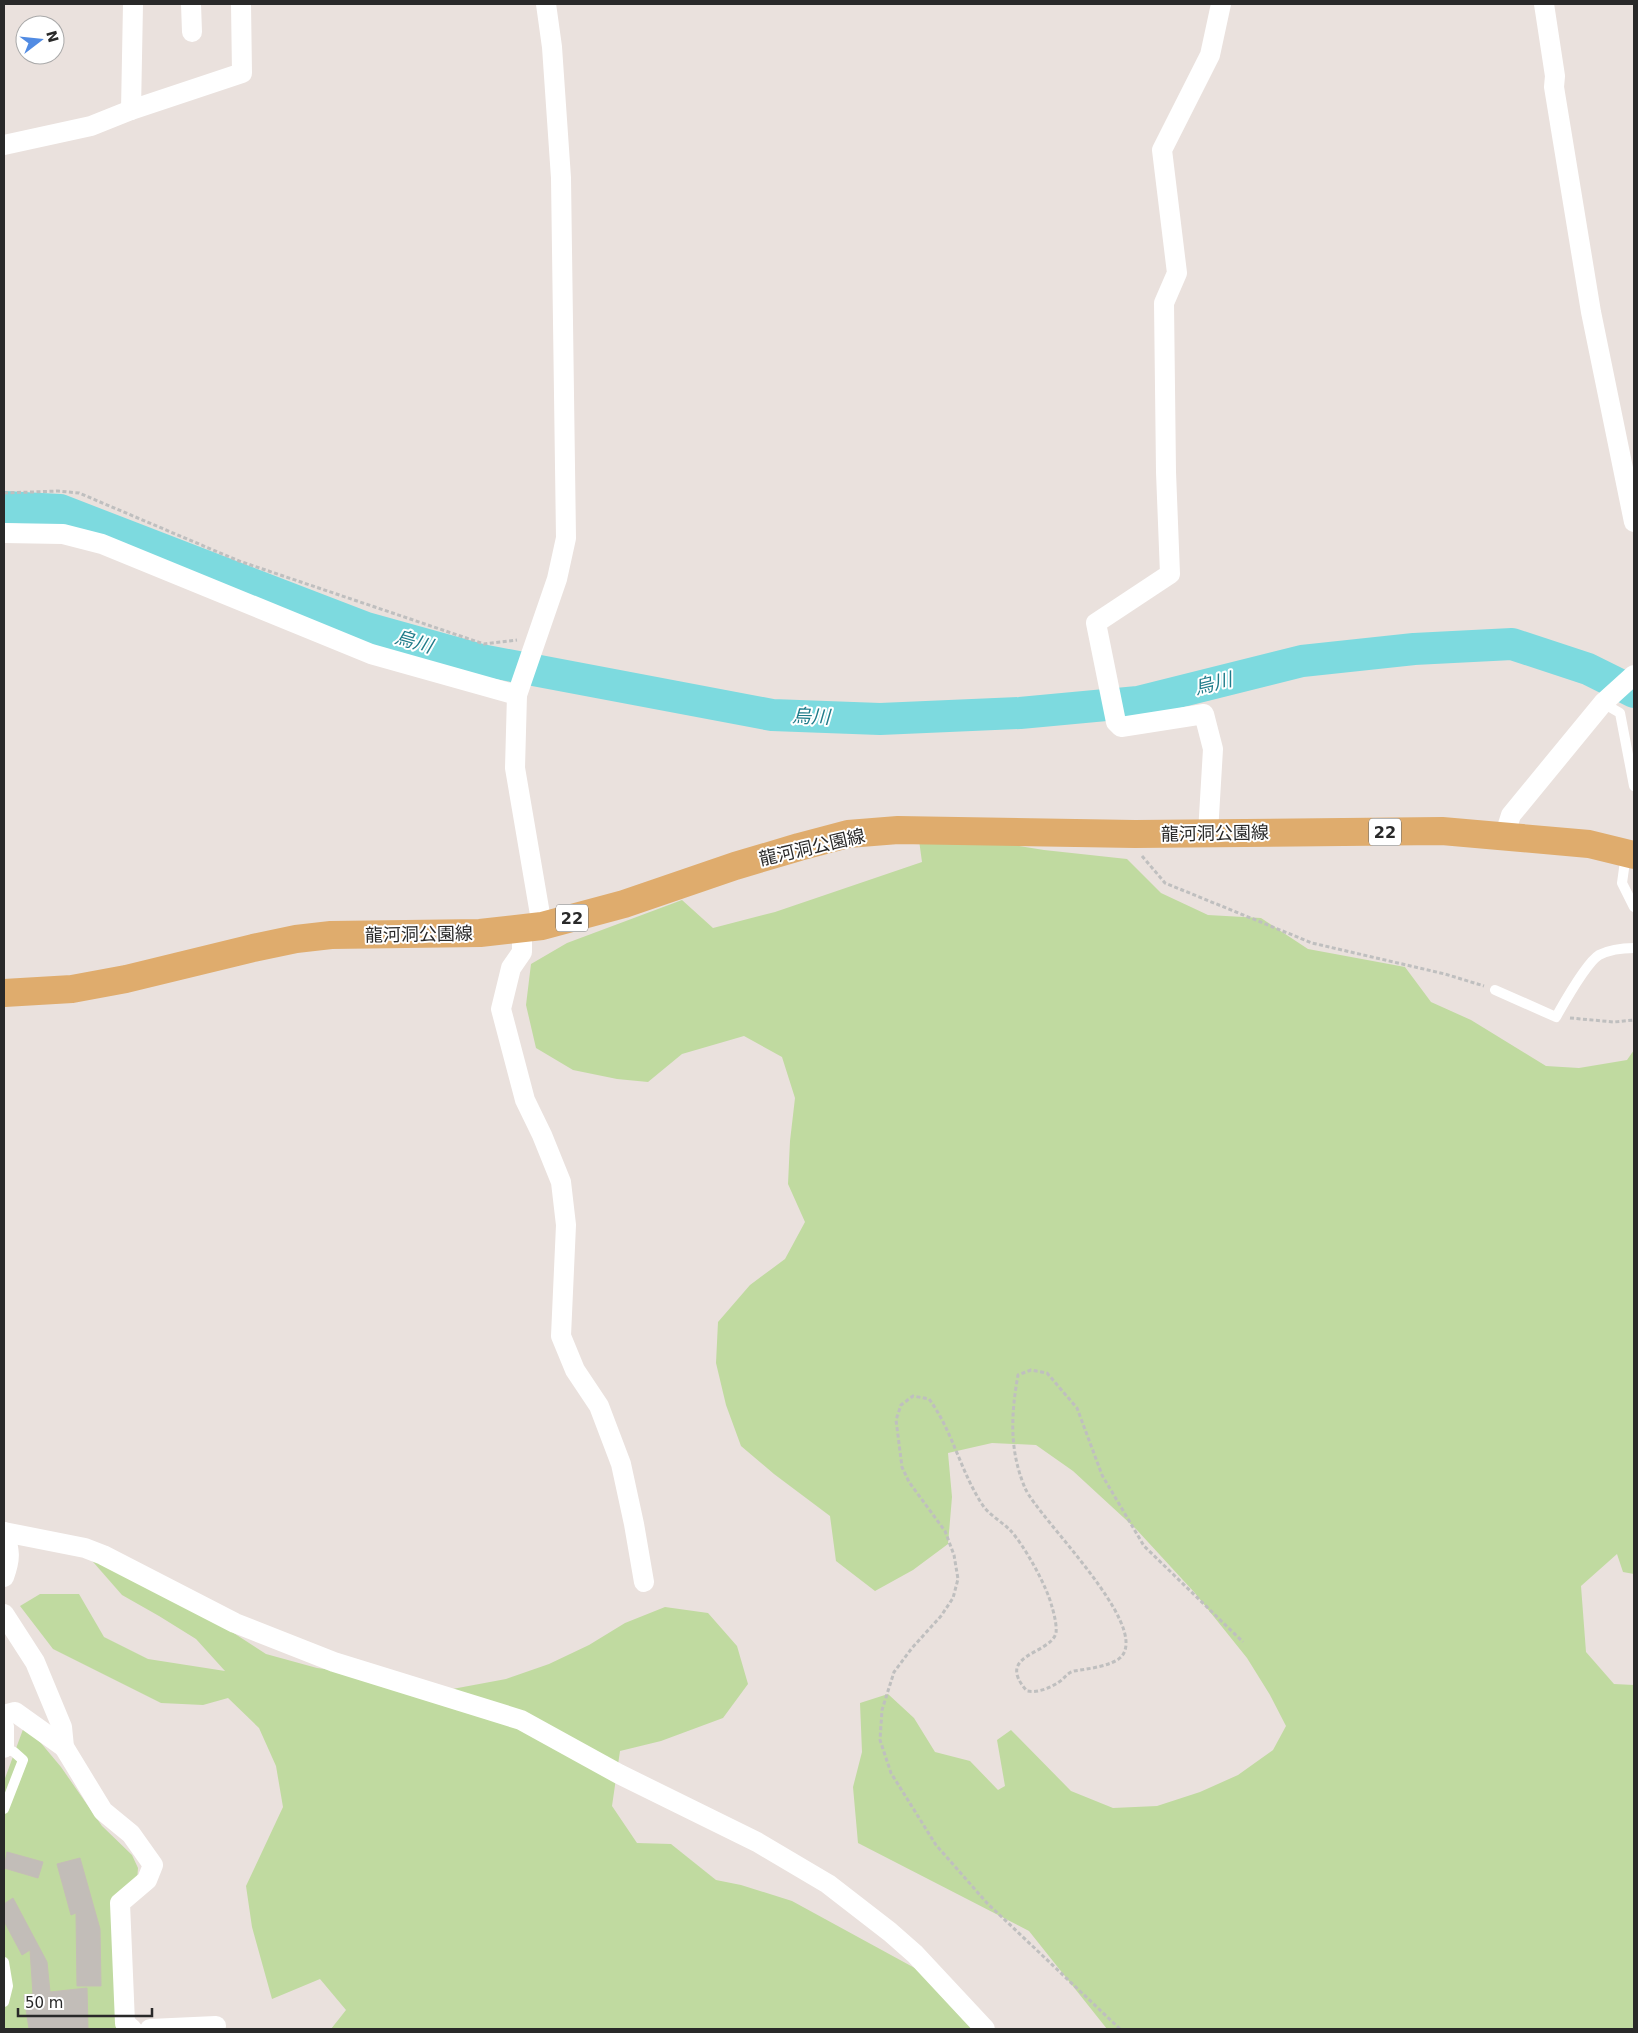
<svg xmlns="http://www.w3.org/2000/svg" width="1638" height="2033" viewBox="0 0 1638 2033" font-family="'DejaVu Sans','Noto Sans JP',sans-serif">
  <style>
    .green { fill: #c0daa0 }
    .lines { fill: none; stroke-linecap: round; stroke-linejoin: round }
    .river { stroke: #7ddadf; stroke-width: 32 }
    .building { fill: #c2bdb8; stroke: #c5bdb7 }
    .path { stroke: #bfbfbf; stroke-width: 3; stroke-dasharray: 4 2.5; stroke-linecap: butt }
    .service { stroke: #fff; stroke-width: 10 }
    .minor { stroke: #fff; stroke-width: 20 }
    .primary { stroke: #dfac6d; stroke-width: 28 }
    .labels { text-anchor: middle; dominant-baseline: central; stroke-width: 4; stroke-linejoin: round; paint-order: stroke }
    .shield { fill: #fff; stroke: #696969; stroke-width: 1 }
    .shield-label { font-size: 16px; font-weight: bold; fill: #292929 }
    .street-label { font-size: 18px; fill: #292929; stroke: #fff }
    .water-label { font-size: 19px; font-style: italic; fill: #1e7b89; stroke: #fff }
  </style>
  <rect width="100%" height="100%" fill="#eae1dd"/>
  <!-- green -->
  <g class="green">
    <polygon points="971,838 1044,850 1127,859 1161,893 1208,915 1261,918 1308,949 1405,967 1431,1002 1471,1020 1546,1066 1579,1068 1627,1060 1634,1050 1634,1574 1623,1572 1617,1554 1581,1586 1586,1652 1614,1684 1634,1685 1634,2029 1107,2029 1029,1931 858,1843 853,1787 862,1752 860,1703 888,1694 914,1718 935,1752 970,1761 998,1790 1005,1786 997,1740 1011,1730 1071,1791 1113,1808 1157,1806 1200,1792 1238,1775 1273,1750 1286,1726 1270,1695 1247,1658 1194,1592 1136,1529 1073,1471 1036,1445 992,1443 948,1453 952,1497 948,1544 913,1570 875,1591 836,1561 830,1516 774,1474 741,1446 726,1405 716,1363 718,1322 750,1285 785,1259 805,1222 788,1184 790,1141 795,1098 782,1057 744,1036 682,1054 648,1082 617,1079 573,1070 536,1048 526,1005 531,964 567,943 682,900 713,928 775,912 922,862 919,840"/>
    <polygon points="80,1547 175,1595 266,1654 317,1668 361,1674 447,1690 506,1679 549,1664 589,1645 625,1623 665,1607 708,1613 737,1646 748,1684 723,1718 661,1741 620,1751 612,1806 637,1843 671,1844 716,1880 741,1885 792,1901 955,1990 986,2029 331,2029 346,2010 320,1979 272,1999 252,1927 246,1886 283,1807 276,1766 259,1728 228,1698 203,1705 161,1703 53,1649 20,1606 40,1594 79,1594 104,1637 148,1659 225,1671 196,1639 159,1616 122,1595"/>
    <polygon points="25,1724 61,1767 102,1826 132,1855 138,1868 137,1881 115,1902 119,2029 4,2029 4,1781"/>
  </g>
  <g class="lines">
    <!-- river -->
    <polyline class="river" points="4,507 60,510 366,628 481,660 772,715 880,719 1020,713 1138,702 1302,661 1414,649 1512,644 1588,669 1634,692"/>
  </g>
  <!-- building -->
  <g class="building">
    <polygon points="7,1852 43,1862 38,1878 4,1868"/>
    <polygon points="80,1858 100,1929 101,1986 77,1986 76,1913 71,1915 57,1864"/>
    <polygon points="13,1898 47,1962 50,1992 87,1988 88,2029 29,2029 24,1995 33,1994 30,1950 22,1955 4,1921 4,1904"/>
  </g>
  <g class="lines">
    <!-- path -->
    <g class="path">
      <polyline points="4,493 58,491 79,493 239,561 484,644 517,640"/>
      <polyline points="1142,856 1165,883 1312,943 1445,974 1484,986"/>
      <polyline points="1570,1018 1614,1022 1634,1020"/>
      <path d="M1120 2029 987 1903 936 1845 891 1773 880 1740 882 1710 894 1672 912 1648 941 1616 953 1598 958 1579 954 1555 945 1531 909 1482 902 1467 896 1420 901 1405 913 1396 929 1399C953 1431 961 1474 984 1507 991 1516 1002 1522 1010 1530 1024 1545 1047 1586 1052 1607 1054 1613 1057 1626 1056 1633 1050 1655 994 1654 1027 1691 1038 1693 1050 1688 1059 1682 1065 1678 1067 1673 1074 1671 1087 1669 1112 1666 1121 1657 1151 1625 1038 1518 1025 1488 1009 1450 1011 1414 1018 1375L1031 1370 1047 1373 1077 1408 1102 1475 1144 1546 1243 1642"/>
    </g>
    <!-- service -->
    <g class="service">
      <polyline points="1603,703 1620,713 1634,786"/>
      <polyline points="1626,854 1622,883 1634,907"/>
      <path d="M1495 990 1556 1017C1564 1003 1586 963 1599 955 1609 950 1624 948 1634 948"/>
      <polyline points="4,1809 23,1760 14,1752 4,1747"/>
      <polyline points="4,1962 8,1986 4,2002"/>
    </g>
    <!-- minor -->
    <g class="minor">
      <polyline points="133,4 131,110 242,73 241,4"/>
      <polyline points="191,4 192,32"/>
      <polyline points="1544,4 1555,76 1554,87 1591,312 1634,522"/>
      <polyline points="4,145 91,126 131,110"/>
      <polyline points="4,533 63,534 102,544 371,654 517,695"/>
      <polyline points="1208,833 1213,749 1204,714 1121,727 1116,722 1096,623 1170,574 1166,472 1164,303 1177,273 1162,150 1210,55 1221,4"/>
      <polyline points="1504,837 1511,815 1603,703 1634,675"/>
      <polyline points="542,926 515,768 517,695 557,579 566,538 561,178 552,47 546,4"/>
      <polyline points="522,929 522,952 511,968 501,1009 525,1100 542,1135 561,1182 566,1225 561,1336 575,1370 599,1406 621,1464 634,1524 644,1582"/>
      <polyline points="4,1532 85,1548 103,1555 235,1623 334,1662 521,1720 619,1774 757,1842 828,1884 890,1932 915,1954 985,2029"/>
      <path d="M4 1577C11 1558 10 1551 4 1532"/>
      <polyline points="4,1614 35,1662 62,1727 64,1747 103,1811 131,1834 153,1865 147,1880 120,1903 125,2023 132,2029"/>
      <polyline points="4,1715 15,1712 64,1747"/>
      <polyline points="4,1726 4,1748"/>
      <polyline points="150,2029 216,2026"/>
    </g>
    <!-- primary -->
    <polyline class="primary" points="4,993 72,989 126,979 253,948 296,939 331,935 480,933 542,926 624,904 735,866 799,847 848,834 898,830 1135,834 1442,831 1589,844 1634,855"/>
  </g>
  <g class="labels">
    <!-- shield labels -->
    <g class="shield">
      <rect x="1369" y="818.5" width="32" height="27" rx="4"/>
      <rect x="556" y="904.5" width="32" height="27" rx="4"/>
    </g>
    <g class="shield-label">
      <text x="1385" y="832">22</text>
      <text x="572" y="918">22</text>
    </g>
    <!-- street labels -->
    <g class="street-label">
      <text transform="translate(1215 833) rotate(-1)">龍河洞公園線</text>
      <text transform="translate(812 847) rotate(-13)">龍河洞公園線</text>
      <text transform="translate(419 934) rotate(-1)">龍河洞公園線</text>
    </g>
    <!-- water labels -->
    <g class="water-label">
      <text transform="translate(414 641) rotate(16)">烏川</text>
      <text transform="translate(1213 683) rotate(-14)">烏川</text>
      <text transform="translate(811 716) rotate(2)">烏川</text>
    </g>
  </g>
  <!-- border -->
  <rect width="1638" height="2033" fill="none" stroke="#292929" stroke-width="10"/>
  <!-- north arrow -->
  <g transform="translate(40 40) rotate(74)"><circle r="24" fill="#ffffff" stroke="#a9a9a9"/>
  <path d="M0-4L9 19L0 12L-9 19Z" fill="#518be3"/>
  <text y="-8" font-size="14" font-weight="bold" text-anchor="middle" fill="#292929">N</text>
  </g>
  <!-- scale -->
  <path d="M18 2008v8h134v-8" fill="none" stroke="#292929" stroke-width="2.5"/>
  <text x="25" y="2008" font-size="15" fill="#292929" stroke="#ffffff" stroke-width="4" paint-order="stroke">50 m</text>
</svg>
